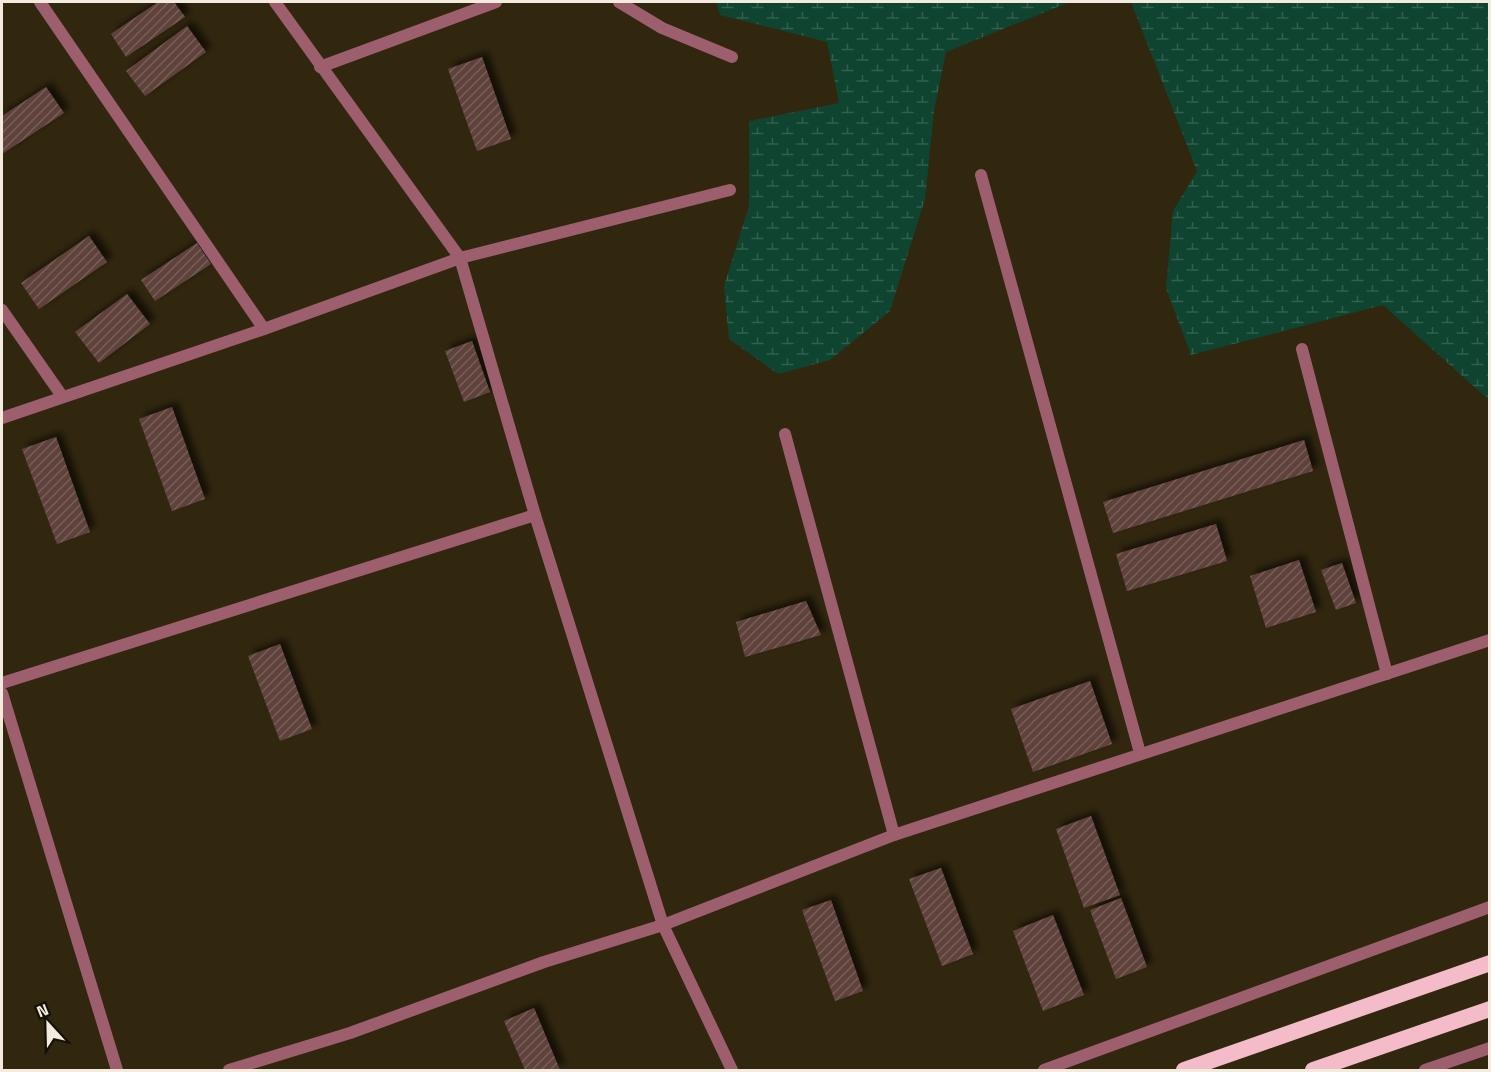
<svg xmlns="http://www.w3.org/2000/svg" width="1491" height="1072" viewBox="0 0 1491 1072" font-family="'Titillium Web',sans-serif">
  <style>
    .wetland { fill: url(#wetland-marsh) }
    .building { fill: url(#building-hatch); filter: url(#shadow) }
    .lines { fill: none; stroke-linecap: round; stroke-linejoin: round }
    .minor { stroke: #9d5e6d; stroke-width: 12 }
    .trunk { stroke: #f3bcc8; stroke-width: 16 }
  </style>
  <defs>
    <pattern id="wetland-marsh" width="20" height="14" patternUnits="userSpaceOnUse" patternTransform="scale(1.5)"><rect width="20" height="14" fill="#0e4430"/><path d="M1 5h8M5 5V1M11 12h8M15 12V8" fill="none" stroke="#325f4e"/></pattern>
    <pattern id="building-hatch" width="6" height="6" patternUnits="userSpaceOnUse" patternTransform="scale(1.5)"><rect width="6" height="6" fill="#60433e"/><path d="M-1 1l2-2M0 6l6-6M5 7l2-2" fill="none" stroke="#775e59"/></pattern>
    <filter id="shadow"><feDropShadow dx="5.5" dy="-5.5" stdDeviation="3" flood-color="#0009"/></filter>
  </defs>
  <rect width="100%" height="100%" fill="#31270f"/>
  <!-- wetland -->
  <g class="wetland">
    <polygon points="716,2 1070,2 946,52 934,111 925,199 890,311 830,360 778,374 729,339 724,286 749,206 749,121 839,103 827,42 720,15"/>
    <polygon points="1131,2 1489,2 1489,400 1383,305 1191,355 1166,288 1173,211 1197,171"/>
  </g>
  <!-- building -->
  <g class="building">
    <polygon points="158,2 174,2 185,17 126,57 111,34"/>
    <polygon points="187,26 206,52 145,96 126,71"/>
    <polygon points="482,57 511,139 477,151 448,69"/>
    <polygon points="46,87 64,113 2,154 2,116"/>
    <polygon points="89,236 107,262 39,309 21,283"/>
    <polygon points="197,243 211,264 155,301 141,280"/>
    <polygon points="127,294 150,324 99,363 75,332"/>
    <polygon points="472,341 490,392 464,402 445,351"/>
    <polygon points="172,407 205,499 172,511 139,419"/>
    <polygon points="56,437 90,532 57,544 22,449"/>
    <polygon points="1304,440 1313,471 1113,533 1103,502"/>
    <polygon points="1216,524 1227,561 1127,591 1116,554"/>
    <polygon points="1299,560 1316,612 1266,628 1250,576"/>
    <polygon points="1342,563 1356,603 1336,610 1321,570"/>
    <polygon points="806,601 821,635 745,657 736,622"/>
    <polygon points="280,644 312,729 280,741 248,656"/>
    <polygon points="1090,681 1112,744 1033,772 1011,709"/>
    <polygon points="1091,816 1120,895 1084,908 1056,829"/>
    <polygon points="941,868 973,954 942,966 909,879"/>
    <polygon points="1121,898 1147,967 1116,979 1090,910"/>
    <polygon points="831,900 863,991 835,1001 802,910"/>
    <polygon points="1053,915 1084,995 1043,1011 1013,931"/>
    <polygon points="534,1008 560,1070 525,1070 504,1021"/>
  </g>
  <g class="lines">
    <!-- minor -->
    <g class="minor">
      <polyline points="40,2 264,329"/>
      <polyline points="275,2 460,258 535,515 663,925 732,1070"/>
      <polyline points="619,2 662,28 732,57"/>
      <polyline points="320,67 496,2"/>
      <polyline points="981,175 1140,753"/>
      <polyline points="2,310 62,396"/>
      <polyline points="1302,349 1387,674"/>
      <polyline points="2,418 264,329 460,258 730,190"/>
      <polyline points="785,434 894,835"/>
      <polyline points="2,683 535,515"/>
      <polyline points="2,693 117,1070"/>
      <polyline points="229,1070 350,1033 544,962 663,925 894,835 1490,640"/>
      <polyline points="1044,1070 1490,907"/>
      <polyline points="1425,1070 1490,1048"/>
    </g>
    <!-- trunk -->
    <g class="trunk">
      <polyline points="1184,1070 1490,963"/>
      <polyline points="1313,1070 1490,1009"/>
    </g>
  </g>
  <!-- border -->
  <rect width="1491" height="1072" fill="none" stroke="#f3ecde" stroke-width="6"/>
  <!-- north arrow -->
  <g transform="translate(48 1024) rotate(338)" stroke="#151107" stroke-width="4.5" paint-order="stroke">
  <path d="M0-4.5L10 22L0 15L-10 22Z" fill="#f3ecde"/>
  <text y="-9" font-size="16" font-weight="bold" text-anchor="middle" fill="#f3ecde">N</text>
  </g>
</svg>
